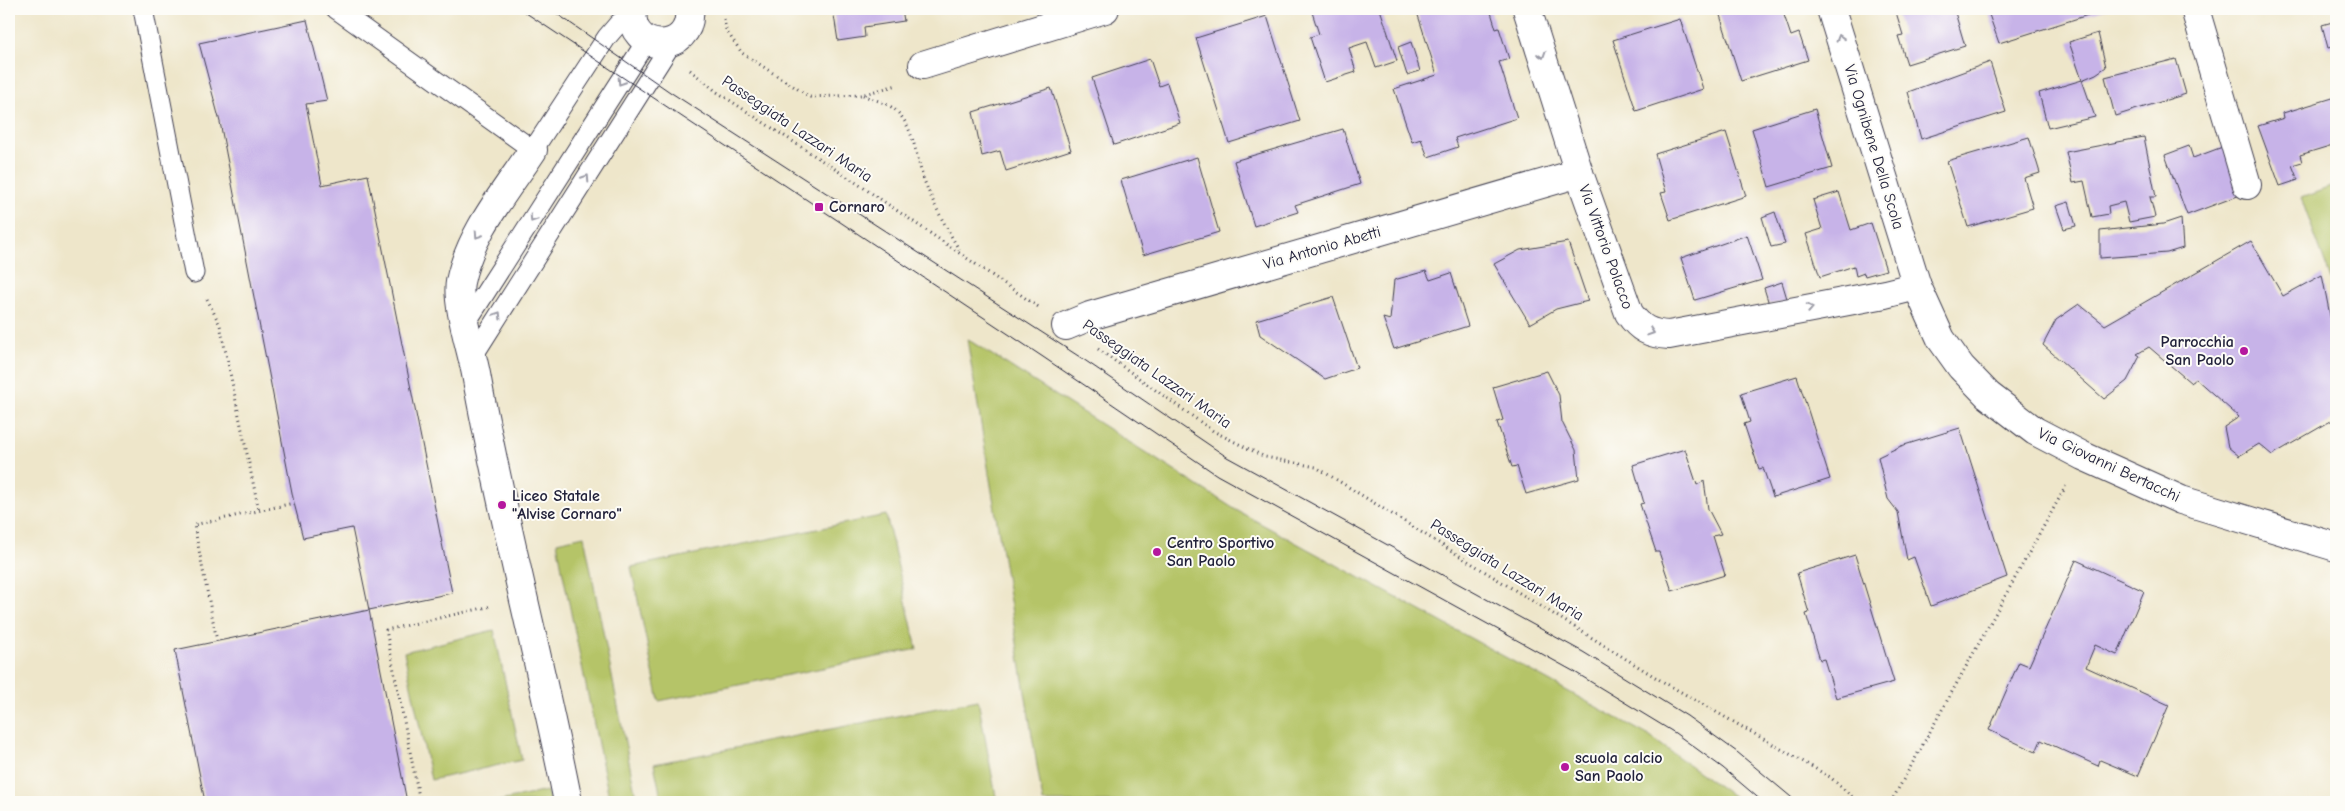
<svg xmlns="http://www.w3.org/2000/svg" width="2345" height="811" viewBox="0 0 2345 811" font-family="'Comic Neue',sans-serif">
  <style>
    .green { fill: #b5c467; stroke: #6c7351 }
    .building { fill: #c7b3e8 }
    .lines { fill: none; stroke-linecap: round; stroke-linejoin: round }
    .lane-casing { stroke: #413f50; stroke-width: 21 }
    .street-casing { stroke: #413f50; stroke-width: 30 }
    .path { stroke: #413f50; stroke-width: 3; stroke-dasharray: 1 4; stroke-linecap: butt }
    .lane { stroke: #fff; stroke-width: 19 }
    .street { stroke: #fff; stroke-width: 28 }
    .tram { stroke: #22223b; stroke-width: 1 }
    .oneway { stroke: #9c9ca7 }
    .poi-dot { fill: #b5179e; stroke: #fdfcf7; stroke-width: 2 }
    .labels { text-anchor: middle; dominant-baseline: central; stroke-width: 4; stroke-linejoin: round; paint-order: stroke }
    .street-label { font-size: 16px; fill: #22223b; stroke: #fdfcf7 }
    .poi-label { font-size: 16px; font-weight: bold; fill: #22223b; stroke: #fdfcf7; text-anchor: start }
  </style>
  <rect width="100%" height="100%" fill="#fdfcf7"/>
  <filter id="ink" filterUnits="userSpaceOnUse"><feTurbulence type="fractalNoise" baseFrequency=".02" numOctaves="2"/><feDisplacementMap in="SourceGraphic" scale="10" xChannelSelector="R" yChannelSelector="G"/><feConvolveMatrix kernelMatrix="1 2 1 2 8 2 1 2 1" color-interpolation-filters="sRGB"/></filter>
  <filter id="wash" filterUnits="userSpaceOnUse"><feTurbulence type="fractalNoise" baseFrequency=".0096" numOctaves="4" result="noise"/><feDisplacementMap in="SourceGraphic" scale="20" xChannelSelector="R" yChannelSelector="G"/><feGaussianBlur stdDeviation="1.12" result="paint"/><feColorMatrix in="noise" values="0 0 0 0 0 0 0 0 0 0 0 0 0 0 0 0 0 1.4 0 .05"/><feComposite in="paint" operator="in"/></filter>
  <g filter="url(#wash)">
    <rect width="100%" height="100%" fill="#eee6ca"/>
    <!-- green -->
    <g class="green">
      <polygon points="2336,185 2336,293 2301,198"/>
      <polygon points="967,339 1236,510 1646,734 1741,802 1043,802"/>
      <polygon points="886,515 917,649 659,701 631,567"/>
      <polygon points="584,536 637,802 610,802 563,574 557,542"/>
      <polygon points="494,630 522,760 431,780 404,652"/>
      <polygon points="978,700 997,802 662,802 654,764"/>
      <polygon points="547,791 550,802 495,802"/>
    </g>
    <g id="blocks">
      <!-- building -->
      <g class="building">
        <polygon points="833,9 902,9 904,21 864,27 865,37 838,41"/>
        <polygon points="1311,9 1380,9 1397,61 1376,68 1367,42 1349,48 1356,72 1325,82 1310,37 1319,34"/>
        <polygon points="1416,9 1490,9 1496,29 1499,28 1509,59 1499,62 1517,118 1455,138 1458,147 1428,157 1421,139 1412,142 1394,89 1437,75"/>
        <polygon points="1718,9 1782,9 1791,36 1799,33 1808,60 1741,81"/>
        <polygon points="1895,9 1954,9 1965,46 1907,64 1898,36 1903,35"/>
        <polygon points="1987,9 2107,9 1999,43"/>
        <polygon points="1267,16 1300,121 1229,143 1196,38"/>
        <polygon points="1680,19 1703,89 1636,111 1613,40"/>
        <polygon points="307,20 327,101 306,104 322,185 368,175 452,593 369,610 352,528 303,538 294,503 220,122 199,43"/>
        <polygon points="2336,21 2336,46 2328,48 2322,25"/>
        <polygon points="2098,33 2106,67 2096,74 2082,80 2069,42"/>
        <polygon points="1411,42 1420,71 1407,75 1398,47"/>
        <polygon points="1150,59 1159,86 1167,83 1180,123 1114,145 1092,78"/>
        <polygon points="2176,59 2186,94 2115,116 2105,77"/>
        <polygon points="1990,62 2006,112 1921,139 1908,92"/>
        <polygon points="2082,80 2095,117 2048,128 2039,93"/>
        <polygon points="1051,88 1071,150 1006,171 1000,151 982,156 973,112"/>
        <polygon points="2336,97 2336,144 2300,155 2302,162 2292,165 2298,180 2280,186 2258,126 2284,118 2283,113"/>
        <polygon points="1815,109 1832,168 1769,187 1752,129"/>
        <polygon points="1343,129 1360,184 1295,205 1298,212 1254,226 1234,161"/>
        <polygon points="1726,132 1746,196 1670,220 1661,193 1666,192 1655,154"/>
        <polygon points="2029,137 2040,173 2024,178 2033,208 1968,227 1947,161"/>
        <polygon points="2144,137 2156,197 2150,197 2155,217 2129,222 2124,202 2108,206 2109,214 2092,217 2084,181 2073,183 2066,152"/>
        <polygon points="2189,146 2193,158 2225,146 2243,194 2187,215 2165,155"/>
        <polygon points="1197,157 1219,232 1143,255 1121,180"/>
        <polygon points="1839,192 1851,230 1871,223 1886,270 1865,276 1864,273 1856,276 1854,266 1820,277 1806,234 1822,229 1813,200"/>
        <polygon points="2069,202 2076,226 2064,229 2056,206"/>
        <polygon points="1775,212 1785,244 1771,247 1762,217"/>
        <polygon points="2181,218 2183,248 2167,253 2100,258 2100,231 2163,224"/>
        <polygon points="1747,235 1762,280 1695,300 1681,258"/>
        <polygon points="2251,241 2283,296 2322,275 2336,346 2336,418 2272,455 2259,444 2239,456 2228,447 2224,427 2239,417 2196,379 2191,383 2149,347 2137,354 2140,356 2127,381 2104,399 2043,345 2056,320 2079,304 2105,325"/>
        <polygon points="1568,242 1588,301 1556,309 1530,324 1494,264 1520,250"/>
        <polygon points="1426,271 1430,280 1451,273 1468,326 1394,349 1383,318 1390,320 1394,280"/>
        <polygon points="1782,282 1788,302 1769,304 1764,288"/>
        <polygon points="1333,297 1357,368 1325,379 1260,335 1256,320"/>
        <polygon points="1547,371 1559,395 1562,422 1576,450 1579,479 1526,494 1517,466 1512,467 1497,422 1503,420 1493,387"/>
        <polygon points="1797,376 1830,479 1773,497 1763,468 1759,469 1744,424 1750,422 1741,393"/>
        <polygon points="1960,428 2007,577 1931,606 1914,557 1907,560 1898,512 1888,499 1878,457 1901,446"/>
        <polygon points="1685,449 1697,485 1704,481 1708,509 1721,534 1713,536 1725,575 1672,591 1659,552 1656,552 1640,504 1644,503 1633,465"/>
        <polygon points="1855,555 1894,682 1836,698 1824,659 1820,660 1806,614 1809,613 1797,573"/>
        <polygon points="2076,560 2144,591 2117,655 2095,645 2086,667 2169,705 2138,776 2100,760 2098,766 2041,740 2036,752 1989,730 2019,662 2029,666"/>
        <polygon points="369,610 407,802 205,802 175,650"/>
      </g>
    </g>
  </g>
  <g filter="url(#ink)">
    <use href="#blocks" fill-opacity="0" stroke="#413f50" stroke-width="1"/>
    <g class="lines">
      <defs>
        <g id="lane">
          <polyline points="143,9 194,273"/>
          <polyline points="336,9 533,150 607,37 619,23 632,16"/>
          <polyline points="464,326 647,40"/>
          <polyline points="473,356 673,41"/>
        </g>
        <g id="street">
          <path d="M633 9C626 54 694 56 689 9"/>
          <path d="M1527 9 1579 173 1629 313C1640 329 1650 334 1669 335L1885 294 1917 286"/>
          <polyline points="1831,9 1917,286 1941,339 1961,367 1988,395 2035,431 2083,456 2181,500 2336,547"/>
          <polyline points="2195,9 2247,185"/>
          <polyline points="923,65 1105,9"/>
          <path d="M533 150C506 191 470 233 460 282 456 303 472 352 476 374 502 518 540 659 568 802"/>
          <polyline points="1066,326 1090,316 1579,173"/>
        </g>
      </defs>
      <!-- lane casing -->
      <use href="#lane" class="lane-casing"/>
      <!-- street casing -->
      <use href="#street" class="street-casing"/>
      <!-- path -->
      <g class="path">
        <polyline points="724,19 726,30 742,53 810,97 861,95 897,85"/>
        <polyline points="690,70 717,92 861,186 1040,308"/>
        <path d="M863 95C871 99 881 101 888 105 914 119 915 156 924 180 934 206 947 229 961 253"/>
        <polyline points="207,299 220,325 259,511"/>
        <polyline points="1098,349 1213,431 1265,457 1316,467 1660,680 1830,777 1858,802"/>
        <polyline points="217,641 194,525 294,503"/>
        <polyline points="420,802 386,630 492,606"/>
        <polyline points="1891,802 2066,486"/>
      </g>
      <!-- lane -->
      <use href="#lane" class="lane"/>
      <!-- street -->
      <use href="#street" class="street"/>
      <!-- tram -->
      <g class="tram">
        <polyline points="520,9 1043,357 1217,475 1573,671 1675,733 1723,768 1763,802"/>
        <polyline points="550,9 670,92 1083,359 1227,457 1583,652 1687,716 1737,752 1797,802"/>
      </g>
    </g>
    <!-- one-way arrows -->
    <defs><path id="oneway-chevron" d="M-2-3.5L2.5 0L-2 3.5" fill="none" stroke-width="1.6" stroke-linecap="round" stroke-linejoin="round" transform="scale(1.25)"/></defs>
    <g class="oneway">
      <use href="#oneway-chevron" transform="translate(1840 38) rotate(-107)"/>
      <use href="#oneway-chevron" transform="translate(1542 55) rotate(72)"/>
      <use href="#oneway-chevron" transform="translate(621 82) rotate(123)"/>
      <use href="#oneway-chevron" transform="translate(586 178) rotate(-57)"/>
      <use href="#oneway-chevron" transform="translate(533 219) rotate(123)"/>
      <use href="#oneway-chevron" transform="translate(478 235) rotate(123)"/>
      <use href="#oneway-chevron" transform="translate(1810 308) rotate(-11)"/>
      <use href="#oneway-chevron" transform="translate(498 315) rotate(-58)"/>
      <use href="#oneway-chevron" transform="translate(1651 332) rotate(18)"/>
    </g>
  </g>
  <!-- markers -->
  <g class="poi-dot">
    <rect x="814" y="202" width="10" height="10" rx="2.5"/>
    <circle cx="2244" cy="351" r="5"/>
    <circle cx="502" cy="505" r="5"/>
    <circle cx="1157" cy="552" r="5"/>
    <circle cx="1565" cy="767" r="5"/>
  </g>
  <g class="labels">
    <!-- street labels -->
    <g class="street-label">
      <text transform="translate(797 129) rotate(34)">Passeggiata Lazzari Maria</text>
      <text transform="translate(1874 147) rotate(73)">Via Ognibene Della Scola</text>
      <text transform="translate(1606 247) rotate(70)">Via Vittorio Polacco</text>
      <text transform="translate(1322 248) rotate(-16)">Via Antonio Abetti</text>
      <text transform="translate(1157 374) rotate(35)">Passeggiata Lazzari Maria</text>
      <text transform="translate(2109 465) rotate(25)">Via Giovanni Bertacchi</text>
      <text transform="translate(1507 570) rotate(32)">Passeggiata Lazzari Maria</text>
    </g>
    <!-- poi labels -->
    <g class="poi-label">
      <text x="829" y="207">Cornaro</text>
      <text x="2234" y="342" text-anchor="end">Parrocchia<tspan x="2234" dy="18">San Paolo</tspan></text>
      <text x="512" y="496">Liceo Statale<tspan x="512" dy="18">"Alvise Cornaro"</tspan></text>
      <text x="1167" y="543">Centro Sportivo<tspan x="1167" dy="18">San Paolo</tspan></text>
      <text x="1575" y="758">scuola calcio<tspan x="1575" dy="18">San Paolo</tspan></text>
    </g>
  </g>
  <!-- margin -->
  <rect width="2345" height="811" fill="none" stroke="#fdfcf7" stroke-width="30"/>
</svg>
